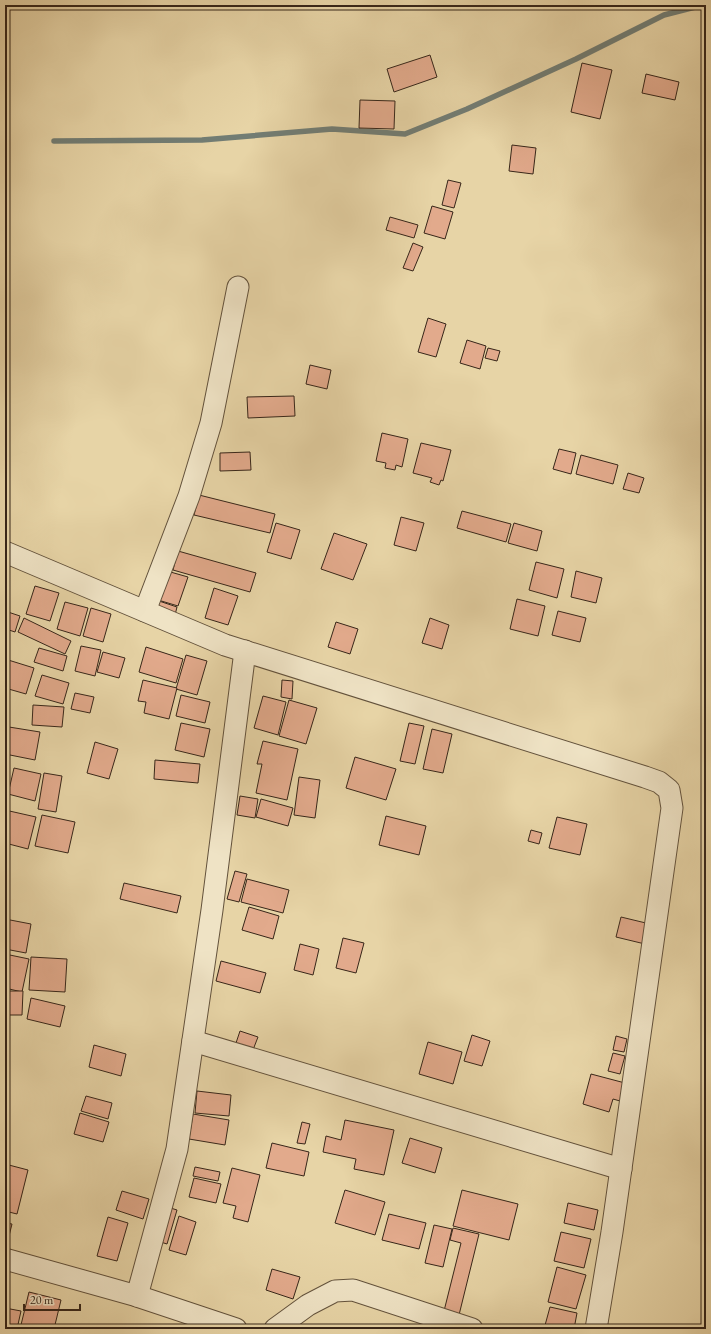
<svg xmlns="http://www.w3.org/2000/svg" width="711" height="1334" viewBox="0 0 711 1334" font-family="'EB Garamond',serif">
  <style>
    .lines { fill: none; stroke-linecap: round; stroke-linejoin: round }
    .stream { stroke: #727d74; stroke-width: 5.5 }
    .building { fill: #e2aa8c; stroke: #372619 }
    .minor-casing { stroke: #63523c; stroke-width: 23 }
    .minor { stroke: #efe3c5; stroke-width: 21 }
  </style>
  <rect width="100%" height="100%" fill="#e7d4a6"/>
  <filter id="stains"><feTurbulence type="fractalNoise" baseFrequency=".005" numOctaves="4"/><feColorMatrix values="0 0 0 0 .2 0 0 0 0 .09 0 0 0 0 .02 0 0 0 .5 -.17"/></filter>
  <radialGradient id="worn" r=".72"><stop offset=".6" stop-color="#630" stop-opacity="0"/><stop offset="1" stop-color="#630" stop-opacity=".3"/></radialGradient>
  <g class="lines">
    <!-- stream -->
    <polyline class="stream" points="54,141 202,140 332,129 405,134 467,109 576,59 664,15 703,5"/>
  </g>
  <!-- building -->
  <g class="building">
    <polygon points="430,55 437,77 394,92 387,69"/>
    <polygon points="582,63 612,70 600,119 571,112"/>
    <polygon points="646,74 679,82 675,100 642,93"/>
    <polygon points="360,100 395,101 394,129 359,128"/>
    <polygon points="512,145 536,148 533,174 509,171"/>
    <polygon points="448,180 461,183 454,208 442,205"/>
    <polygon points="432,206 453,212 445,239 424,233"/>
    <polygon points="390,217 418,225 414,238 386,230"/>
    <polygon points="413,243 423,247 413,271 403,268"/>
    <polygon points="428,318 446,324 436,357 418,352"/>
    <polygon points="467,340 486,346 480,369 460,363"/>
    <polygon points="488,348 500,351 497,361 485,358"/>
    <polygon points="310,365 331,370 327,389 306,384"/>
    <polygon points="294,396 295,416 248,418 247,397"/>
    <polygon points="382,433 408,439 402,467 396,465 395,470 385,468 386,463 376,461"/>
    <polygon points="421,443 451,450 443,481 441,480 439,485 430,482 432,478 413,473"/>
    <polygon points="559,449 576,453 571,474 553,469"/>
    <polygon points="250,452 251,470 220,471 220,453"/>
    <polygon points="581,455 618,465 613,484 576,474"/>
    <polygon points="628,473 644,478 639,493 623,489"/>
    <polygon points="199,495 275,514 270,533 194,515"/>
    <polygon points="462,511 511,524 506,542 457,528"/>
    <polygon points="401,517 424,523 416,551 394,545"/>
    <polygon points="276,523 300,530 291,559 267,552"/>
    <polygon points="514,523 542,531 537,551 508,543"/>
    <polygon points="334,533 367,544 353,580 321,569"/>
    <polygon points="178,551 256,573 250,592 173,570"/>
    <polygon points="536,562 564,569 557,598 529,590"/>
    <polygon points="167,571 188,577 178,606 158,600"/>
    <polygon points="576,571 602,578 596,603 571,597"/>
    <polygon points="35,586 59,593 50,621 26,614"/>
    <polygon points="214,588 238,596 228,625 205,618"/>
    <polygon points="517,599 545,606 538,636 510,629"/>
    <polygon points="159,601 177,607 175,615 156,610"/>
    <polygon points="65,602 88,608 80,636 57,629"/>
    <polygon points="91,608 111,614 103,642 83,636"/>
    <polygon points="5,611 20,616 15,632 6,629 5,631"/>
    <polygon points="558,611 586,618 580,642 552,635"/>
    <polygon points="24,618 71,641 65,654 18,632"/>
    <polygon points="430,618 449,625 442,649 422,643"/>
    <polygon points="336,622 358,629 350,654 328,647"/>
    <polygon points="81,646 101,650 95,676 75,671"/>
    <polygon points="146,647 183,659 176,683 139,672"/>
    <polygon points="39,648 67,656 63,671 34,662"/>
    <polygon points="103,652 125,658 119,678 97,672"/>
    <polygon points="186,655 207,661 197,695 176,689"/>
    <polygon points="5,659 34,668 26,694 5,688"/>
    <polygon points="42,675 69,683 63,704 35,696"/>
    <polygon points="143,680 177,688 169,719 144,713 146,702 138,701"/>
    <polygon points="282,680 293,681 292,699 281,697"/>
    <polygon points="75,693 94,697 90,713 71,709"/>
    <polygon points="181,695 210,702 205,723 176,716"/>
    <polygon points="263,696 286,702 278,735 254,728"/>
    <polygon points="289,700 317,708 306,744 279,736"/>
    <polygon points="33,705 64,707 62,727 32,725"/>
    <polygon points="181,723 210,729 204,757 175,750"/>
    <polygon points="409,723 424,726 415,764 400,761"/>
    <polygon points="9,727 40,732 35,760 5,754"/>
    <polygon points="432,729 452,734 443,773 423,769"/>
    <polygon points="263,741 298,749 287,800 256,793 262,764 257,764"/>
    <polygon points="95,742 118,749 109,779 87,773"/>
    <polygon points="355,757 396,769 386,800 346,788"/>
    <polygon points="155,760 200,764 198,783 154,779"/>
    <polygon points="14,768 41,774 35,801 8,794"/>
    <polygon points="44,773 62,776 56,812 38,809"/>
    <polygon points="299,777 320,780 315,818 294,815"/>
    <polygon points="240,796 258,799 255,818 237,815"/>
    <polygon points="261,799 293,808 288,826 256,817"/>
    <polygon points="5,810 36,817 28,849 5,843"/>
    <polygon points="42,815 75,822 68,853 35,846"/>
    <polygon points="386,816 426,826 419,855 379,845"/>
    <polygon points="557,817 587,824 580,855 549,848"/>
    <polygon points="531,830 542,833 539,844 528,841"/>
    <polygon points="235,871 247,874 239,902 227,899"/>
    <polygon points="247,879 289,890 283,913 241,902"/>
    <polygon points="124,883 181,896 177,913 120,899"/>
    <polygon points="249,907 279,916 273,939 242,930"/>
    <polygon points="621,917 650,924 645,944 616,937"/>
    <polygon points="5,919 31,924 26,953 5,949"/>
    <polygon points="343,938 364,943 356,973 336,968"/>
    <polygon points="300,944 319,949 313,975 294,970"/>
    <polygon points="5,954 29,959 22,992 5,988"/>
    <polygon points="31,957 67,959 65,992 29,990"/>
    <polygon points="221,961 266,973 260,993 216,981"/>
    <polygon points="5,991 23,991 22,1015 5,1015"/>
    <polygon points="31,998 65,1006 60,1027 27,1019"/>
    <polygon points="240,1031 258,1037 251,1055 234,1049"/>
    <polygon points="472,1035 490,1041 482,1066 464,1061"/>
    <polygon points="616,1036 627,1039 624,1052 613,1050"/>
    <polygon points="428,1042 462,1052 453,1084 419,1074"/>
    <polygon points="94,1045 126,1054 121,1076 89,1067"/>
    <polygon points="613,1053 625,1056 620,1074 608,1071"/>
    <polygon points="591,1074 625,1083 620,1101 613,1099 609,1112 583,1104"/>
    <polygon points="197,1091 231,1095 229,1116 195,1113"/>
    <polygon points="86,1096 112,1103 108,1119 81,1111"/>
    <polygon points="80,1113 109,1122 103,1142 74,1134"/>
    <polygon points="193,1114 229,1120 225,1145 189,1139"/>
    <polygon points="345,1120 394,1130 384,1175 354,1169 356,1159 323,1152 326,1136 341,1140"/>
    <polygon points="302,1122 310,1124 305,1144 297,1143"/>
    <polygon points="410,1138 442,1148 435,1173 402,1163"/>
    <polygon points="272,1143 309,1152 304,1176 266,1168"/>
    <polygon points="5,1164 28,1170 17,1214 5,1211"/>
    <polygon points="195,1167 220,1172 218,1181 193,1176"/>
    <polygon points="232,1168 260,1175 248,1222 233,1218 236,1206 223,1203"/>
    <polygon points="194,1178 221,1184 216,1203 189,1197"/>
    <polygon points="345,1190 385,1202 375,1235 335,1223"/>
    <polygon points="462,1190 518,1204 509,1240 453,1226"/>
    <polygon points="122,1191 149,1199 143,1219 116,1210"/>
    <polygon points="568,1203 598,1210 594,1230 564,1223"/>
    <polygon points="161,1205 177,1210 167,1244 151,1239"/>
    <polygon points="389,1214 426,1223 419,1249 382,1240"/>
    <polygon points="179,1216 196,1222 186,1255 169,1250"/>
    <polygon points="108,1217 128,1223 117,1261 97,1256"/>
    <polygon points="5,1223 12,1224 7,1244 5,1243"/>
    <polygon points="434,1225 452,1229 443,1267 425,1263"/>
    <polygon points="453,1228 479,1234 459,1315 444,1311 461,1243 450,1240"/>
    <polygon points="561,1232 591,1239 584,1268 554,1261"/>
    <polygon points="557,1267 586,1275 576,1309 548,1302"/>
    <polygon points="272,1269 300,1277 293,1299 266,1290"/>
    <polygon points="29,1292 61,1300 54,1329 20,1329"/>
    <polygon points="550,1307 577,1313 574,1329 544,1329"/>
    <polygon points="5,1308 21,1311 17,1329 5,1329"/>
  </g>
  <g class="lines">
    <defs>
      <g id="minor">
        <polyline points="5,552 225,645 645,777 659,782 669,790 672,808 612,1232 596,1329"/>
        <polyline points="145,611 189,496 211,423 238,287"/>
        <polyline points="193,1041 621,1169"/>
        <polyline points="5,1259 137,1296 236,1329"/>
        <polyline points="137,1296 177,1149 212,910 245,651"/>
        <polyline points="275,1329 308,1305 335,1291 353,1290 472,1329"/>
      </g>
    </defs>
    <!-- minor casing -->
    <use href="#minor" class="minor-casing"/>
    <!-- minor -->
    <use href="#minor" class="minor"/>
  </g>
  <!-- margin -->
  <rect width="711" height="1334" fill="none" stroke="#e7d4a6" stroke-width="20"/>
  <rect x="6" y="6" width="699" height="1322" fill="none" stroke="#372619" stroke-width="2"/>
  <rect x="10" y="10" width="691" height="1314" fill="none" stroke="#372619"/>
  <!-- scale -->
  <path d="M24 1304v6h56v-6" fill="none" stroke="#372619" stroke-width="2"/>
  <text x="30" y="1304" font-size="12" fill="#372619" stroke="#efe3c5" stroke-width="3" paint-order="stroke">20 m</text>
  <rect width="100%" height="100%" filter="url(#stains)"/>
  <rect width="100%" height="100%" fill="url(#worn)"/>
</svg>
